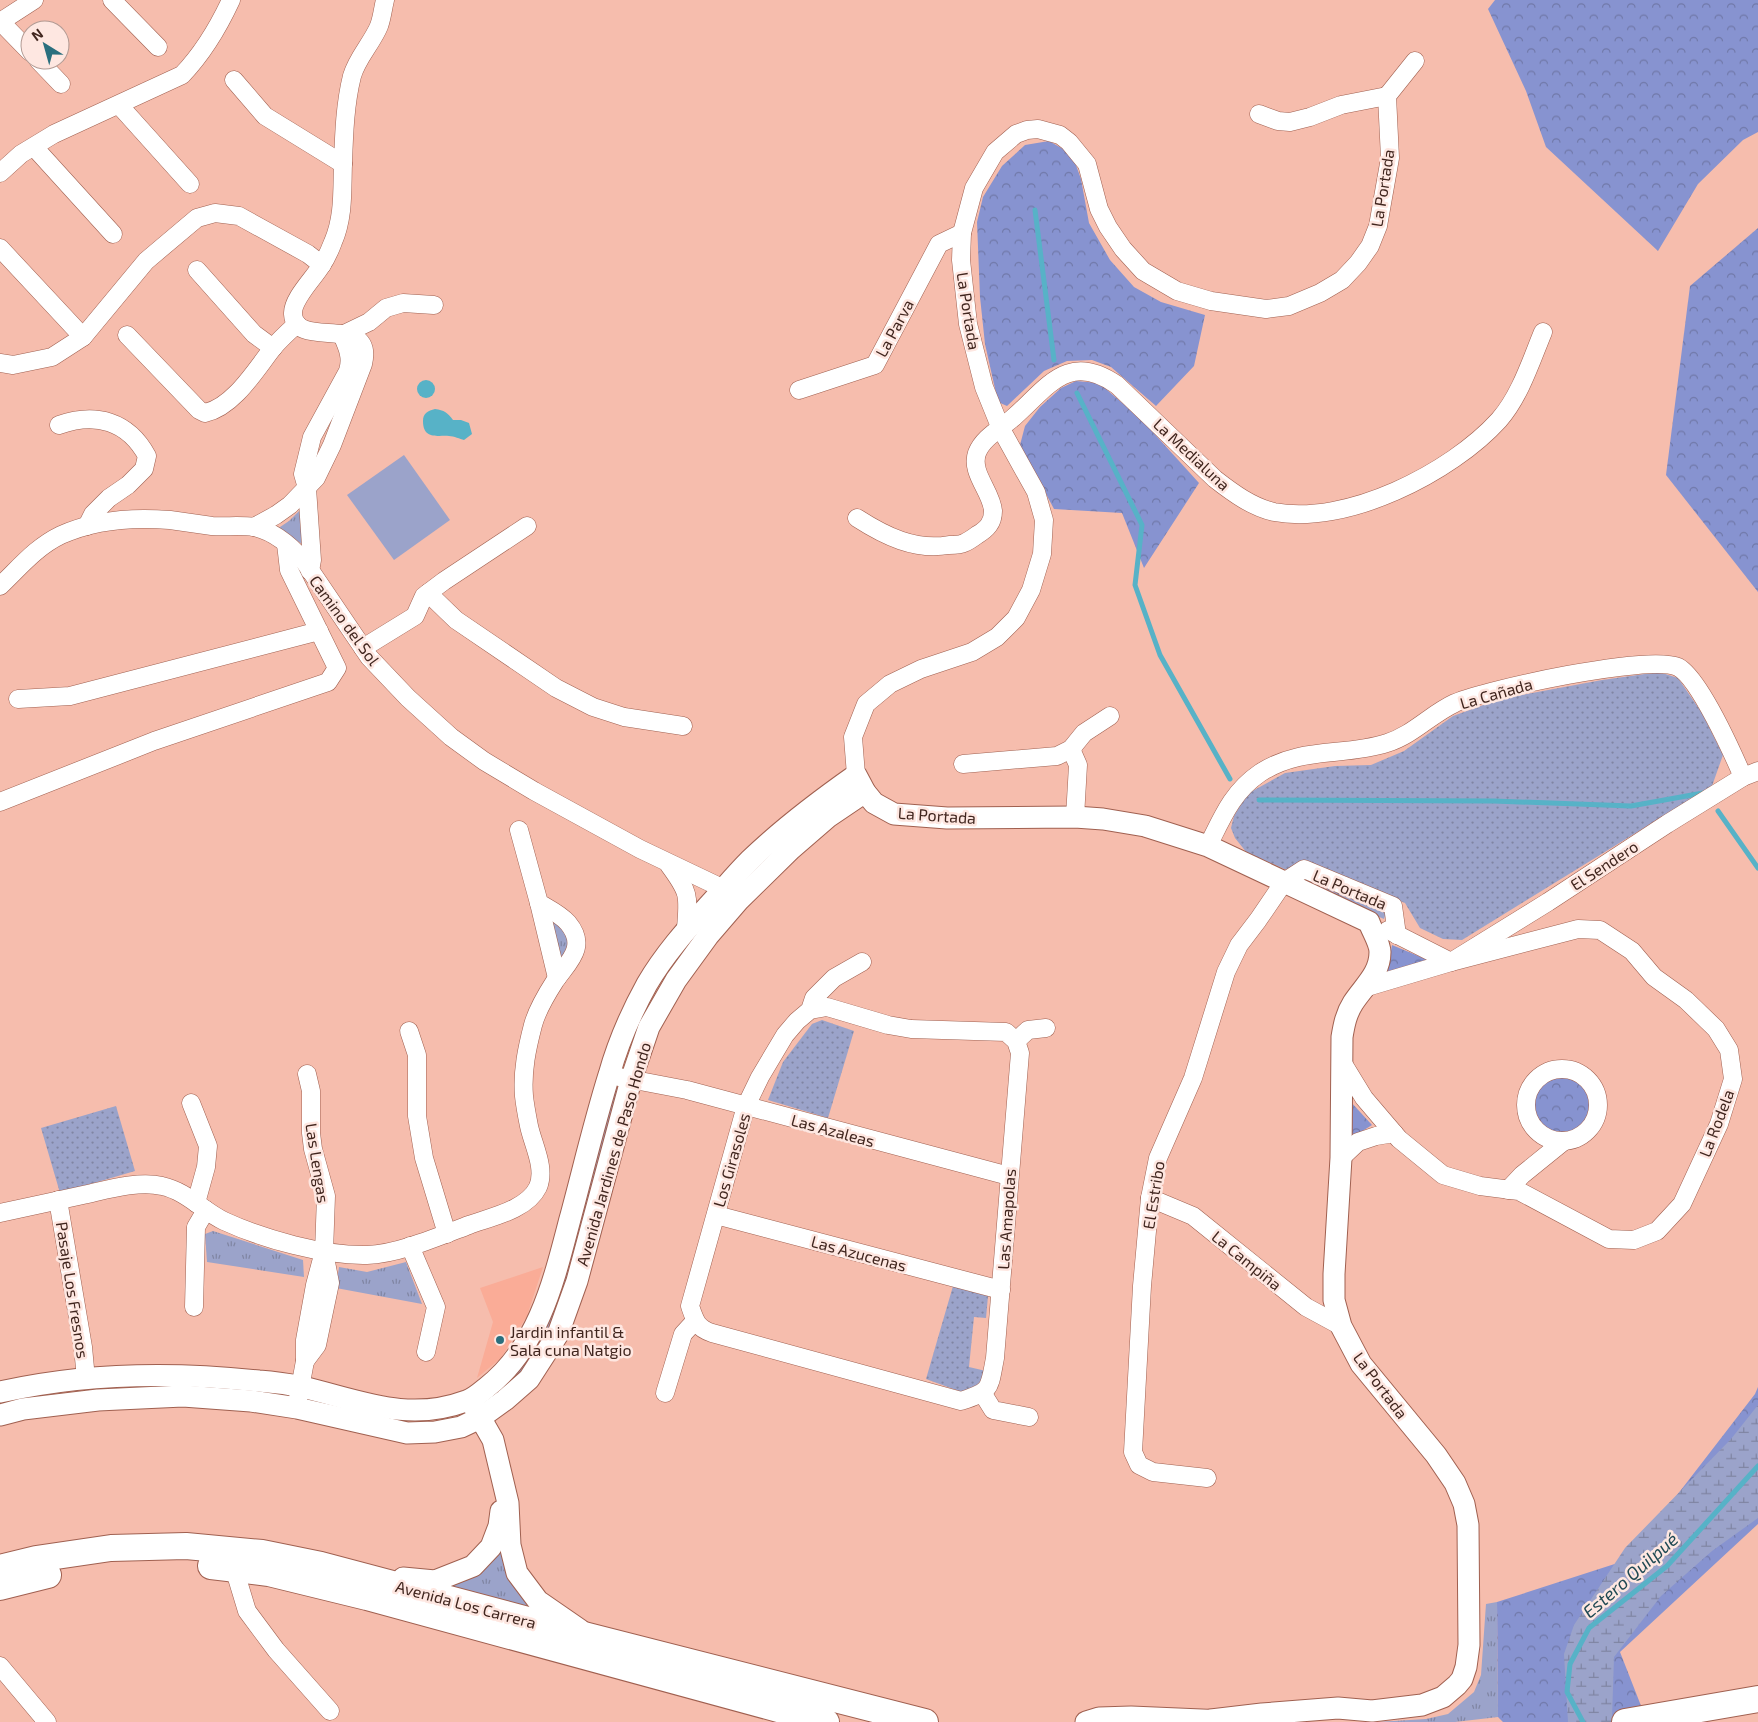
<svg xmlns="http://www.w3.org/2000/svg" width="1758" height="1722" viewBox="0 0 1758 1722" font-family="'Exo 2',sans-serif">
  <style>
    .built { fill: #faac97 }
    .grass { fill: url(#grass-tufts) }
    .forest { fill: url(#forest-crowns) }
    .wetland { fill: url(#wetland-marsh) }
    .park { fill: url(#park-dots) }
    .garden { fill: #9ba3ca }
    .water { fill: #57b2c7 }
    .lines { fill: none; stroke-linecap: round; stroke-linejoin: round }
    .stream { stroke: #57b2c7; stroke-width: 5 }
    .minor-casing { stroke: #a06050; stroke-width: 19 }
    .tertiary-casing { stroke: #a06050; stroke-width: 23 }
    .primary-casing { stroke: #a06050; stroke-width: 28 }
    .minor { stroke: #fff; stroke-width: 18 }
    .tertiary { stroke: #fff; stroke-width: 21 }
    .primary { stroke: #fff; stroke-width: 26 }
    .poi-dot { fill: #2a6f7e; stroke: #fee7e1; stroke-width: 2 }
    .labels { text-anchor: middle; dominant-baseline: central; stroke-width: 5; stroke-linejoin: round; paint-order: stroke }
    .street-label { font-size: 16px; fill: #41261f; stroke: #fee7e1 }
    .poi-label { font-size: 16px; fill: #41261f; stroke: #fee7e1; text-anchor: start }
    .water-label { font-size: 18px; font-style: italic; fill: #1f4953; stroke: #fee7e1 }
  </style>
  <defs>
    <pattern id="grass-tufts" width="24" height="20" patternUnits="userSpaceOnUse" patternTransform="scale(1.25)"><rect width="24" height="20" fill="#9ba3ca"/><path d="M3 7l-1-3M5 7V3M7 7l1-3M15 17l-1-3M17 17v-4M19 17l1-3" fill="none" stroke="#8085a3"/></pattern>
    <pattern id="forest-crowns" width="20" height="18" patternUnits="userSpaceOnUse" patternTransform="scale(1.25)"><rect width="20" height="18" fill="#8793d0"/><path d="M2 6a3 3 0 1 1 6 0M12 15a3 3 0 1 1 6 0" fill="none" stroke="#7078a8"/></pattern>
    <pattern id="wetland-marsh" width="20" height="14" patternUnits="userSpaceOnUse" patternTransform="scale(1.25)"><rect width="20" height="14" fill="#9ba3ca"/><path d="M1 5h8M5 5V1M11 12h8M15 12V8" fill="none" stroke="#8085a3"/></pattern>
    <pattern id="park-dots" width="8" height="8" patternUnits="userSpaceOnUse" patternTransform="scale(1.25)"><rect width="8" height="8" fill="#9ba3ca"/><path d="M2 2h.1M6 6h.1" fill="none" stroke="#8085a3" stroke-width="1.8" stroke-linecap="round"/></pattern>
  </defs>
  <rect width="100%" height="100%" fill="#f6bdad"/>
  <!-- built -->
  <polygon class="built" points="543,1267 527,1316 501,1358 477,1378 493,1322 480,1288"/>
  <!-- grass -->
  <g class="grass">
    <polygon points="302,508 304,545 277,529 289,521"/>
    <polygon points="1303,877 1386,913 1384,919 1300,883"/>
    <polygon points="551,921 556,921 569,934 564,965 550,927"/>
    <polygon points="615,1088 618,1089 559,1310 524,1375 483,1405 530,1357 545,1331 556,1301"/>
    <polygon points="213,1231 303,1260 304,1277 207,1262 205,1234"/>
    <polygon points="406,1262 422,1304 336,1288 339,1267 367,1272"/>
    <polygon points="503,1538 509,1576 516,1590 534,1614 444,1587"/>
    <polygon points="1497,1602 1498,1717 1455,1722 1377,1722 1426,1719 1448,1714 1474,1692 1481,1675 1486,1604"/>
  </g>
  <!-- forest -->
  <g class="forest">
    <polygon points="1495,0 1758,0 1758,132 1743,140 1698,184 1658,251 1546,147 1526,91 1488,9"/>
    <polygon points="1049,141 1072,154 1081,179 1089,223 1110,260 1134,287 1161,302 1205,315 1194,366 1156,406 1111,367 1092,360 1067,361 1044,371 1007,406 998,402 985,344 980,297 977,222 983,197 1002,166 1025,145"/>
    <polygon points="1758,228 1758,592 1666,475 1690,286"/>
    <polygon points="1076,381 1099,383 1141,419 1199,483 1144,568 1122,513 1054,509 1020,445 1025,426 1040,407 1061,388"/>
    <polygon points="1392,945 1428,960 1387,973"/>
    <circle cx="1562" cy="1104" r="29"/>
    <polygon points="1350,1101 1372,1125 1348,1140"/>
    <polygon points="1758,1387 1758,1524 1620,1652 1645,1716 1652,1722 1503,1722 1498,1717 1497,1602 1627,1560 1755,1394"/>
  </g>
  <!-- wetland -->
  <polygon class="wetland" points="1758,1405 1758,1518 1712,1551 1661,1596 1614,1657 1612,1718 1614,1722 1568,1722 1564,1654 1574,1625 1625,1548 1731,1439"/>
  <!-- park -->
  <g class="park">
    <polygon points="1659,672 1678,678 1702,713 1723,755 1712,786 1462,940 1443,939 1420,928 1405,903 1303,861 1289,871 1247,853 1235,838 1231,828 1234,816 1247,794 1285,773 1335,766 1371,765 1404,751 1453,716 1500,699 1602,680"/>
    <polygon points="822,1020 854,1031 828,1118 768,1100 783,1062 812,1024"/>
    <polygon points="116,1106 135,1171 60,1193 41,1128"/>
    <polygon points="953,1286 988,1296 986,1318 974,1317 969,1367 986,1371 980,1386 964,1393 926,1379"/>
  </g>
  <!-- garden -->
  <polygon class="garden" points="404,455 450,520 394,560 347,495"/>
  <!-- water -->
  <g class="water">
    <circle cx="426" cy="389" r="9"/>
    <path d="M435 409C444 410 448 413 453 420H461L469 423 472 434 464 440C460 439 454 436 449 436 438 435 423 440 423 421 423 413 428 411 435 409Z"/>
  </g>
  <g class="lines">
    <!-- stream -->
    <g class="stream">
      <polyline points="1035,210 1054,360"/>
      <polyline points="1077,393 1142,525 1135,585 1160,655 1230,779"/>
      <polyline points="1259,800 1494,801 1631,806 1703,793"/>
      <polyline points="1718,811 1758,868"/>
      <polyline points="1583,1722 1567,1692 1570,1664 1589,1628 1667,1566 1758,1466"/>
    </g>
    <defs>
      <g id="minor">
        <polyline points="112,0 158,47"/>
        <polyline points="0,21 30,52"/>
        <polyline points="0,22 34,0"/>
        <polyline points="38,60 61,84"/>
        <polyline points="234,80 265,116 343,164"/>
        <polyline points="119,105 190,184"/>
        <polyline points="1259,114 1278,121 1290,122 1310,117 1341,105 1387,96"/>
        <polyline points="34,147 113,234"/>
        <path d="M0 173 21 154 54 134 182 75C203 53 218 28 231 0"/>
        <polyline points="0,248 83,337"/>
        <polyline points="197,270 254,334 273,348"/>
        <path d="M127 335 199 410 205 413C233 407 255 371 272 349 279 340 288 332 297 324"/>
        <polyline points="342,335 369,322 386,308 403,303 434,305"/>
        <polyline points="0,363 13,365 52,357 83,337 146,261 197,218 215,213 239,216 308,254 322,265"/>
        <polyline points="799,390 875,365 939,244 962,233"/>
        <path d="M59 425C96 412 128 421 147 456L144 469 128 485 109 498 93 514 87 526"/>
        <path d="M857 518C885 536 915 551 949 545 954 545 960 545 964 543 969 541 973 538 977 535 987 529 993 523 993 511 992 492 970 473 977 453 983 437 1002 428 1014 417 1048 387 1068 351 1117 385L1215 479C1233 493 1252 507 1274 512 1346 526 1451 473 1499 420 1520 396 1531 361 1543 332"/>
        <path d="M254 527 276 515 290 505 316 478 332 445 363 364C375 312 295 351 293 314 292 299 314 278 321 266 326 259 330 250 333 242 344 217 342 190 343 163 344 134 345 104 352 76 357 58 372 43 379 26 382 18 383 8 385 0"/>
        <path d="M310 571 312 560 307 488 303 474 312 437 348 371C352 358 348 348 342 335"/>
        <path d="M0 586C20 567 36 547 61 535 94 520 134 517 170 520 184 522 198 524 212 526 225 527 240 525 254 527 273 531 291 546 304 561L369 657 408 698 451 737 484 761 534 791 640 849 724 889 734 896"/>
        <polyline points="428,593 456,620 556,688 593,707 624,717 683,726"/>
        <polyline points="363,648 415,616 424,596 444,581 527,526"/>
        <polyline points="18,699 70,696 319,631"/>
        <polyline points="1071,749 1078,765 1075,817"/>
        <polyline points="963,764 1057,756 1071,749 1084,733 1110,716"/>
        <polyline points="856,775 853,737 866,704 890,684 921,669 972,652 997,637 1016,618 1031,590 1042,554 1044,520 1036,492 1001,429 984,387 968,324 961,260 962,233 974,188 995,152 1016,134 1027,130 1038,129 1060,135 1069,142 1087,164 1099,209 1108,227 1123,249 1143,271 1177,291 1211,301 1266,309 1289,306 1320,293 1342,280 1358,263 1370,246 1378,226 1390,158 1387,96 1415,61"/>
        <polyline points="0,802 154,741 328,682 337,668 289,570 286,544"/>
        <path d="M1208 846C1222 818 1232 792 1260 773 1301 746 1344 757 1387 743 1413 735 1431 714 1455 703 1488 689 1649 654 1678 667 1699 678 1733 754 1743 777"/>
        <path d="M669 865C689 892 689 895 686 928"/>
        <polyline points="539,903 557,978"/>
        <polyline points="1388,930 1451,962 1548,902 1667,824 1743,777 1758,771"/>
        <path d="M810 1010 827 1007 888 1025 911 1029 1006 1032 1016 1041 1020 1053 995 1358C989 1389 992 1391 961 1401L712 1333C697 1328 695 1321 690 1306L746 1106 760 1077 785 1035 797 1021 810 1010 814 998 834 978 862 962"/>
        <polyline points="409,1031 417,1055 417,1116 424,1158 447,1234"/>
        <polyline points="1016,1041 1028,1030 1046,1028"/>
        <polyline points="1342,1062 1364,1098 1399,1139 1443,1175 1480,1186 1519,1191 1609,1239 1634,1240 1657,1231 1682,1204 1719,1124 1733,1079 1729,1050 1716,1029 1686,1000 1654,977 1632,951 1600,930 1578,929 1451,962 1367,987"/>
        <circle cx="1562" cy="1105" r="36"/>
        <polyline points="619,1077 687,1090 1009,1176"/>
        <polyline points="191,1103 208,1146 206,1167 196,1203"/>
        <polyline points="1341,1158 1358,1142 1376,1136 1394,1133"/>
        <polyline points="1508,1190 1522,1175 1564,1141"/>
        <polyline points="1150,1198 1193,1216 1306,1307 1341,1326"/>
        <polyline points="58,1200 83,1347 86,1379"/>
        <path d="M0 1213C28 1207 55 1201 83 1195 106 1190 139 1180 162 1186 186 1191 203 1211 224 1221 263 1239 324 1256 367 1255 398 1254 440 1236 469 1225 491 1217 527 1210 538 1187 546 1168 533 1145 529 1126 527 1116 525 1106 524 1096 522 1071 527 1048 533 1025 537 1010 546 995 555 981 568 962 588 947 568 923 560 914 549 909 539 903L519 830"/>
        <polyline points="716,1215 1001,1290"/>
        <polyline points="410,1246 436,1307 426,1352"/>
        <polyline points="194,1307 196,1227 206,1210"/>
        <polyline points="305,1361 317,1345 330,1283 324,1252 326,1196 313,1149 311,1133 311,1091 307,1074"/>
        <polyline points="665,1393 683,1334 695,1321"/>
        <polyline points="983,1394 993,1410 1029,1417"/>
        <polyline points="298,1399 305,1361 305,1340 315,1285 323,1255"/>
        <polyline points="1207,1478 1153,1472 1139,1465 1133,1452 1142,1286 1150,1198 1158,1158 1193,1078 1226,972 1239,945 1258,920 1284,882 1304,869 1393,906 1397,935"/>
        <polyline points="234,1568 247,1611 276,1650 330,1711"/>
        <polyline points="0,1666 47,1722"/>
      </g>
      <g id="tertiary">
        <path d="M0 1392C84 1373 174 1372 259 1381 273 1382 288 1384 302 1387 359 1400 407 1423 466 1401 473 1399 480 1393 486 1388 539 1347 554 1280 570 1219 583 1171 594 1123 609 1075 618 1043 631 1013 647 984 664 955 686 930 708 906 722 891 735 875 750 860 783 828 819 801 856 775L865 792 874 803 894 814 947 818 1075 817 1103 819 1145 826 1208 846 1369 922C1372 931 1380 943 1380 952 1380 974 1364 986 1353 1003 1346 1014 1344 1025 1342 1037L1341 1158 1334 1274V1300L1341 1326 1361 1364 1436 1455 1455 1483 1464 1504 1468 1525 1469 1645 1466 1667 1462 1679 1457 1685 1443 1697 1422 1705 1372 1711 1338 1708 1262 1714 1211 1720"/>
        <polyline points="473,1405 493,1440 508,1503 510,1545 517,1573 538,1601 580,1630"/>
        <polyline points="0,1415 23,1409 98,1400 183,1396 251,1401 297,1408 407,1433 435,1432 461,1427 480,1418 505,1400 529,1379 558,1334 577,1281 631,1080 649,1027 676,980 708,936 739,900 791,849 828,817 865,792"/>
        <polyline points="403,1578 435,1581 473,1566 491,1547 499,1526 501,1511"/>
        <polyline points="1086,1722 1099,1718 1131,1717 1225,1721"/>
      </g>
      <g id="primary">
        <polyline points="211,1566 269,1573 367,1597 826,1722"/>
        <polyline points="0,1568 36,1559 111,1548 186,1546 262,1553 321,1565 588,1636 925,1722"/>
        <polyline points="0,1587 48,1575"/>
        <polyline points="1625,1722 1758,1699"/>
      </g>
    </defs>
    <!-- minor casing -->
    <use href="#minor" class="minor-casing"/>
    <!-- tertiary casing -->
    <use href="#tertiary" class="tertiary-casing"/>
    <!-- primary casing -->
    <use href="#primary" class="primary-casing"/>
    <!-- minor -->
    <use href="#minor" class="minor"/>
    <!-- tertiary -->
    <use href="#tertiary" class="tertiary"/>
    <!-- primary -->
    <use href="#primary" class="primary"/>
  </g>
  <!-- markers -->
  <circle class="poi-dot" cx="500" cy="1340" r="5"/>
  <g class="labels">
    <!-- street labels -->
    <g class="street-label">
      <text transform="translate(1382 188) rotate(-81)">La Portada</text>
      <text transform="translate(969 311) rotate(81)">La Portada</text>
      <text transform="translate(894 328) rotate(-62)">La Parva</text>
      <text transform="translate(1192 454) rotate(43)">La Medialuna</text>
      <text transform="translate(345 620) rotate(54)">Camino del Sol</text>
      <text transform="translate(1496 693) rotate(-16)">La Cañada</text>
      <text transform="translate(937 815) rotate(4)">La Portada</text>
      <text transform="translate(1604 865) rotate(-33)">El Sendero</text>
      <text transform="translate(1350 889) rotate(23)">La Portada</text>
      <text transform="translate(1716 1123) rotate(-69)">La Rodela</text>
      <text transform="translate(833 1130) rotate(15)">Las Azaleas</text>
      <text transform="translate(613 1154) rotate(-74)">Avenida Jardines de Paso Hondo</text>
      <text transform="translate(731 1160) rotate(-74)">Los Girasoles</text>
      <text transform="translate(318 1163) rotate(81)">Las Lengas</text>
      <text transform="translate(1153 1195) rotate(-81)">El Estribo</text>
      <text transform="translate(1006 1219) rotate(-86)">Las Amapolas</text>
      <text transform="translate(859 1253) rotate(15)">Las Azucenas</text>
      <text transform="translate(1247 1260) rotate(39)">La Campiña</text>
      <text transform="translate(73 1290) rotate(81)">Pasaje Los Fresnos</text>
      <text transform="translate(1381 1385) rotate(53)">La Portada</text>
      <text transform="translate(466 1604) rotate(15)">Avenida Los Carrera</text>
    </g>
    <!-- poi labels -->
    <g class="poi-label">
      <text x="510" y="1331">Jardin infantil &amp;<tspan x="510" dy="18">Sala cuna Natgio</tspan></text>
    </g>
    <!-- water labels -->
    <g class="water-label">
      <text transform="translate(1630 1575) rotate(-41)">Estero Quilpué</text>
    </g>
  </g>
  <!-- north arrow -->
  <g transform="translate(45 45) rotate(323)"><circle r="24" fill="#fee7e1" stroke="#b29a93"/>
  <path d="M0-4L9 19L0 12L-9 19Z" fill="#2a6f7e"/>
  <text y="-8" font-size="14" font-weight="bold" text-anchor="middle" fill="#41261f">N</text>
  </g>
</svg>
